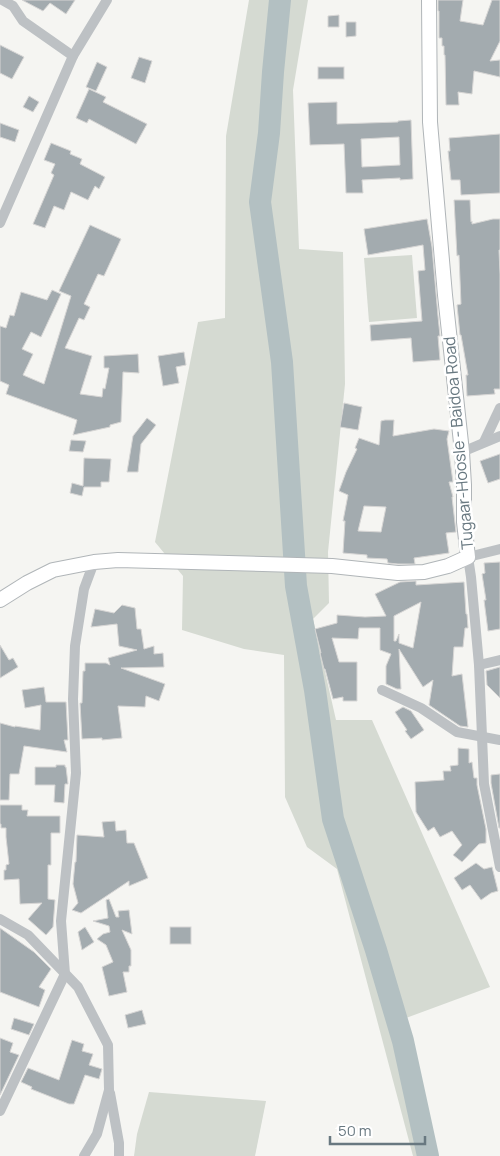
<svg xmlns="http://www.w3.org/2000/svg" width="500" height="1156" viewBox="0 0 500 1156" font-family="Manrope,sans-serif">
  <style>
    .green { fill: #d5dad2 }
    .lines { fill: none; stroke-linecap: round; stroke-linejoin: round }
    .river { stroke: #b3c0c2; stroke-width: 22 }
    .building { fill: #a3abaf; stroke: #d7d6d5; fill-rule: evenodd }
    .secondary-casing { stroke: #b0b5b8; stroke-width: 16 }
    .street { stroke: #bdc1c4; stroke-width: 10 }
    .secondary { stroke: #fff; stroke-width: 14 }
    .labels { text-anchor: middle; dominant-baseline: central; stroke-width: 5; stroke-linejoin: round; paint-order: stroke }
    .street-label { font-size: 16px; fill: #687880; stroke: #fff }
  </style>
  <rect width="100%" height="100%" fill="#f5f5f2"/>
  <!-- green -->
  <g class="green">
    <polygon points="249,0 308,0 293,90 299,249 343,252 345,384 328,552 329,603 313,619 336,720 372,720 490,987 406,1018 432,1156 413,1156 337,869 307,847 285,797 284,655 244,649 182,630 183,576 155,542 198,322 225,318 226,136"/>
    <polygon points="412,255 417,318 369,322 364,258"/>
    <polygon points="149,1092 266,1101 255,1156 134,1156 137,1134"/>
  </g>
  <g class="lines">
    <!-- river -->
    <polyline class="river" points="280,0 273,72 269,133 260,202 282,362 296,586 315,690 333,819 376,950 403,1041 428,1156"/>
  </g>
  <!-- building -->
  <g class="building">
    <polygon points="22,0 75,0 66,14 50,3 43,11"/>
    <polygon points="438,0 463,0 460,21 483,25 492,0 500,0 500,41 490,61 500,60 500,77 474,71 472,94 458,92 459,105 446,105 445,55 444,55 444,46 442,46 442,38 439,38 439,11 438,11"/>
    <polygon points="339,15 339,27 328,27 328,16"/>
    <polygon points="346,22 356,22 356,36 346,37"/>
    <polygon points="0,45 24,57 12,79 0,73"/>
    <polygon points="139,57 152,61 145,83 131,78"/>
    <polygon points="97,62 107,67 96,91 86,87"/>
    <rect x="318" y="67" width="26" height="12"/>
    <polygon points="89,89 106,97 103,102 147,124 136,144 89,119 87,123 76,118"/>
    <polygon points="29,96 39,102 33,112 23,107"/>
    <path d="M337 102V124L398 122V121L411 120 413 179 400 180V178L362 180 363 193H346L344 144 310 145 308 103ZM399 137 400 165 362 167 361 139Z"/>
    <polygon points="0,123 19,130 15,142 0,137"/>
    <polygon points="500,134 500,193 461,195 460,180 451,180 448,151 450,151 449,138"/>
    <polygon points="51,143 71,151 70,154 82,159 80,164 105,177 99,189 95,186 88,200 71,192 64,210 54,206 45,228 33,224 54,175 51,173 55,164 44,160"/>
    <polygon points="454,200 470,200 471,222 472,221 472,224 493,219 500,219 500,250 499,250 500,274 500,389 494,389 495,394 467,396 466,375 468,375 461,335 460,335 457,305 461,304 459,255 457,256"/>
    <polygon points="427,219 432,247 438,316 440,336 438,336 440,360 413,362 411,338 371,341 370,325 422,321 418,271 425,270 423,245 368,255 364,229"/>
    <polygon points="90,225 121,239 104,276 98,274 84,304 90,307 84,320 79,318 65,348 92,356 80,394 102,397 103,388 105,389 109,368 104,368 104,356 138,354 139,373 123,372 121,422 110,425 110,427 73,435 77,420 6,394 9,385 0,381 0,326 6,328 10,315 14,316 21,292 47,300 52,290 61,294 41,337 31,332 22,349 33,354 23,375 44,384 71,296 59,291"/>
    <polygon points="184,352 186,365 176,367 179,383 163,386 158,356"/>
    <polygon points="344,403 362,407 358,430 340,427"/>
    <polygon points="147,418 156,425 141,444 138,472 127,472 133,436"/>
    <path d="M385 420H394L393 436 434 429 449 431 447 439 453 482H449L453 497H452L456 532 446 533 449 553 414 558 415 564H398L388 563 387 559 367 558V555L343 553 345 521H343L348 495 339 491 346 472 357 449 355 448 359 438 379 445 381 421ZM364 506 386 507 381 532 358 531Z"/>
    <polygon points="71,440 86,441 83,452 69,451"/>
    <polygon points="500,454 500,479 488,483 480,461"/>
    <polygon points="84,458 111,459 109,482 101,482 101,487 84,487 82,496 70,493 72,483 83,486"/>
    <polygon points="500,562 500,629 488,631 484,600 486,600 482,574 485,573 484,563"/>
    <path d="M416 581V585L464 582 466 614H467L468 628H465L463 647H454L452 676 462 674 468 727 460 726 429 705 433 680 423 687 399 649 401 689H397L386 684V666L391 654 380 650V628H359L358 639 332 638 339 662H357V701H343V697L333 699 325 669H324L320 653H321L315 629 337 623V615L365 617 386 616 375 594 400 582ZM421 602 413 648 399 643V634L396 641H394V616Z"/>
    <polygon points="122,605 135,608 137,629 141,629 144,649 154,646 154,654 163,653 164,667 121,668 165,684 159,701 146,696 145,707 118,706 122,738 102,740 102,738 82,739 80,703 82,703 83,671 85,671 85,663 106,663 110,665 108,658 137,650 119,646 117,624 91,627 95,609 114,613"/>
    <polygon points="0,645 9,660 13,658 18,667 0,678"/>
    <polygon points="500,667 500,698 487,685 486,671"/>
    <polygon points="44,687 46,702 66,702 68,740 64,740 67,752 24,746 19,774 10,774 9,800 0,800 0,723 15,727 15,726 40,730 41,705 25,708 22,690"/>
    <polygon points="403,707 411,711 424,730 411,739 405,731 407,730 395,712"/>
    <polygon points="458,748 469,749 469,763 472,762 474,778 477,778 477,785 486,829 486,843 479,844 462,862 453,855 462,845 452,831 440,837 434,827 428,831 416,812 415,782 444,780 443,771 451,771 450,766 458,765"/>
    <polygon points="56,765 65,765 65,767 66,767 68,784 65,784 64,803 54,802 55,785 35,785 35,767 56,767"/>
    <polygon points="500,774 500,828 499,828 491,783 491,775"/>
    <polygon points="0,805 22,805 22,810 28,810 27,816 60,816 60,833 51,833 51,865 48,865 48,899 55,900 53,927 46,935 28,919 42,903 20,904 19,879 4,880 4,870 6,870 6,865 9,864 6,837 6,828 1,828 1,824 0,824"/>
    <polygon points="115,821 116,831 126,830 127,843 134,843 148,878 129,886 129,881 81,913 72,910 78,903 73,884 75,862 76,862 77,835 104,837 102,822"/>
    <polygon points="476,863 484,869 492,867 498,891 491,893 481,900 470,885 462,890 454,878"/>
    <polygon points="109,899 116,917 119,917 118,911 129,910 132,934 122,930 131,950 131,966 129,966 129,972 123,972 127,992 109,996 102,967 113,962 106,945 97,939 103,934 110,932 109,926 93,921 108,918 106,900"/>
    <polygon points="85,927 94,942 82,950 78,932"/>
    <rect x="170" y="927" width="21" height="17"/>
    <polygon points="0,928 34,952 51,969 39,987 45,990 39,1007 0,992"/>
    <polygon points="142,1010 146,1024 128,1028 125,1015"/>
    <polygon points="14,1018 34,1024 29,1035 11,1029"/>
    <polygon points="0,1038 13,1043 10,1052 19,1055 0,1095"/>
    <polygon points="72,1040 84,1044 82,1051 93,1054 89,1065 102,1069 99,1079 85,1075 74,1104 69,1104 31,1089 32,1087 21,1082 28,1068 59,1080"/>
  </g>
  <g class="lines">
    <defs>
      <polyline id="secondary" points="0,600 27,583 53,570 94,562 118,560 332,566 398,573 424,572 448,566 468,557 464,522 464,485 462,452 445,295 430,122 429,0"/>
    </defs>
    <!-- secondary casing -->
    <use href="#secondary" class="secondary-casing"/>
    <!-- street -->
    <g class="street">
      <polyline points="2,0 13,6 23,21 73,56"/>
      <polyline points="0,223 73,56 107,0"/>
      <polyline points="484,442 500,408"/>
      <polyline points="462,452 500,436"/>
      <polyline points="500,549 468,557 471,577 479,665 484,784 500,867"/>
      <polyline points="479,665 500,660"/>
      <polyline points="382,690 421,708 457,732 500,740"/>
      <polyline points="0,919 28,935 78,987 108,1045 109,1090 97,1134 84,1156"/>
      <polyline points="110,1093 119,1143 119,1156"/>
      <polyline points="0,1111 65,974 61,921 76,773 73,699 75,646 84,589 94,562"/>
    </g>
    <!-- secondary -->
    <use href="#secondary" class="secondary"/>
  </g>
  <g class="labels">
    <!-- street labels -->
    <g class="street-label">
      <text transform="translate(458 443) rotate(-95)">Tugaar-Hoosle - Baidoa Road</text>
    </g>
  </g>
  <!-- scale -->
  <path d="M330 1136v8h95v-8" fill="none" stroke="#687880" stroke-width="2.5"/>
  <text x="338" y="1136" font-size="15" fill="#687880" stroke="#ffffff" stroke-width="4" paint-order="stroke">50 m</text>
</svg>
